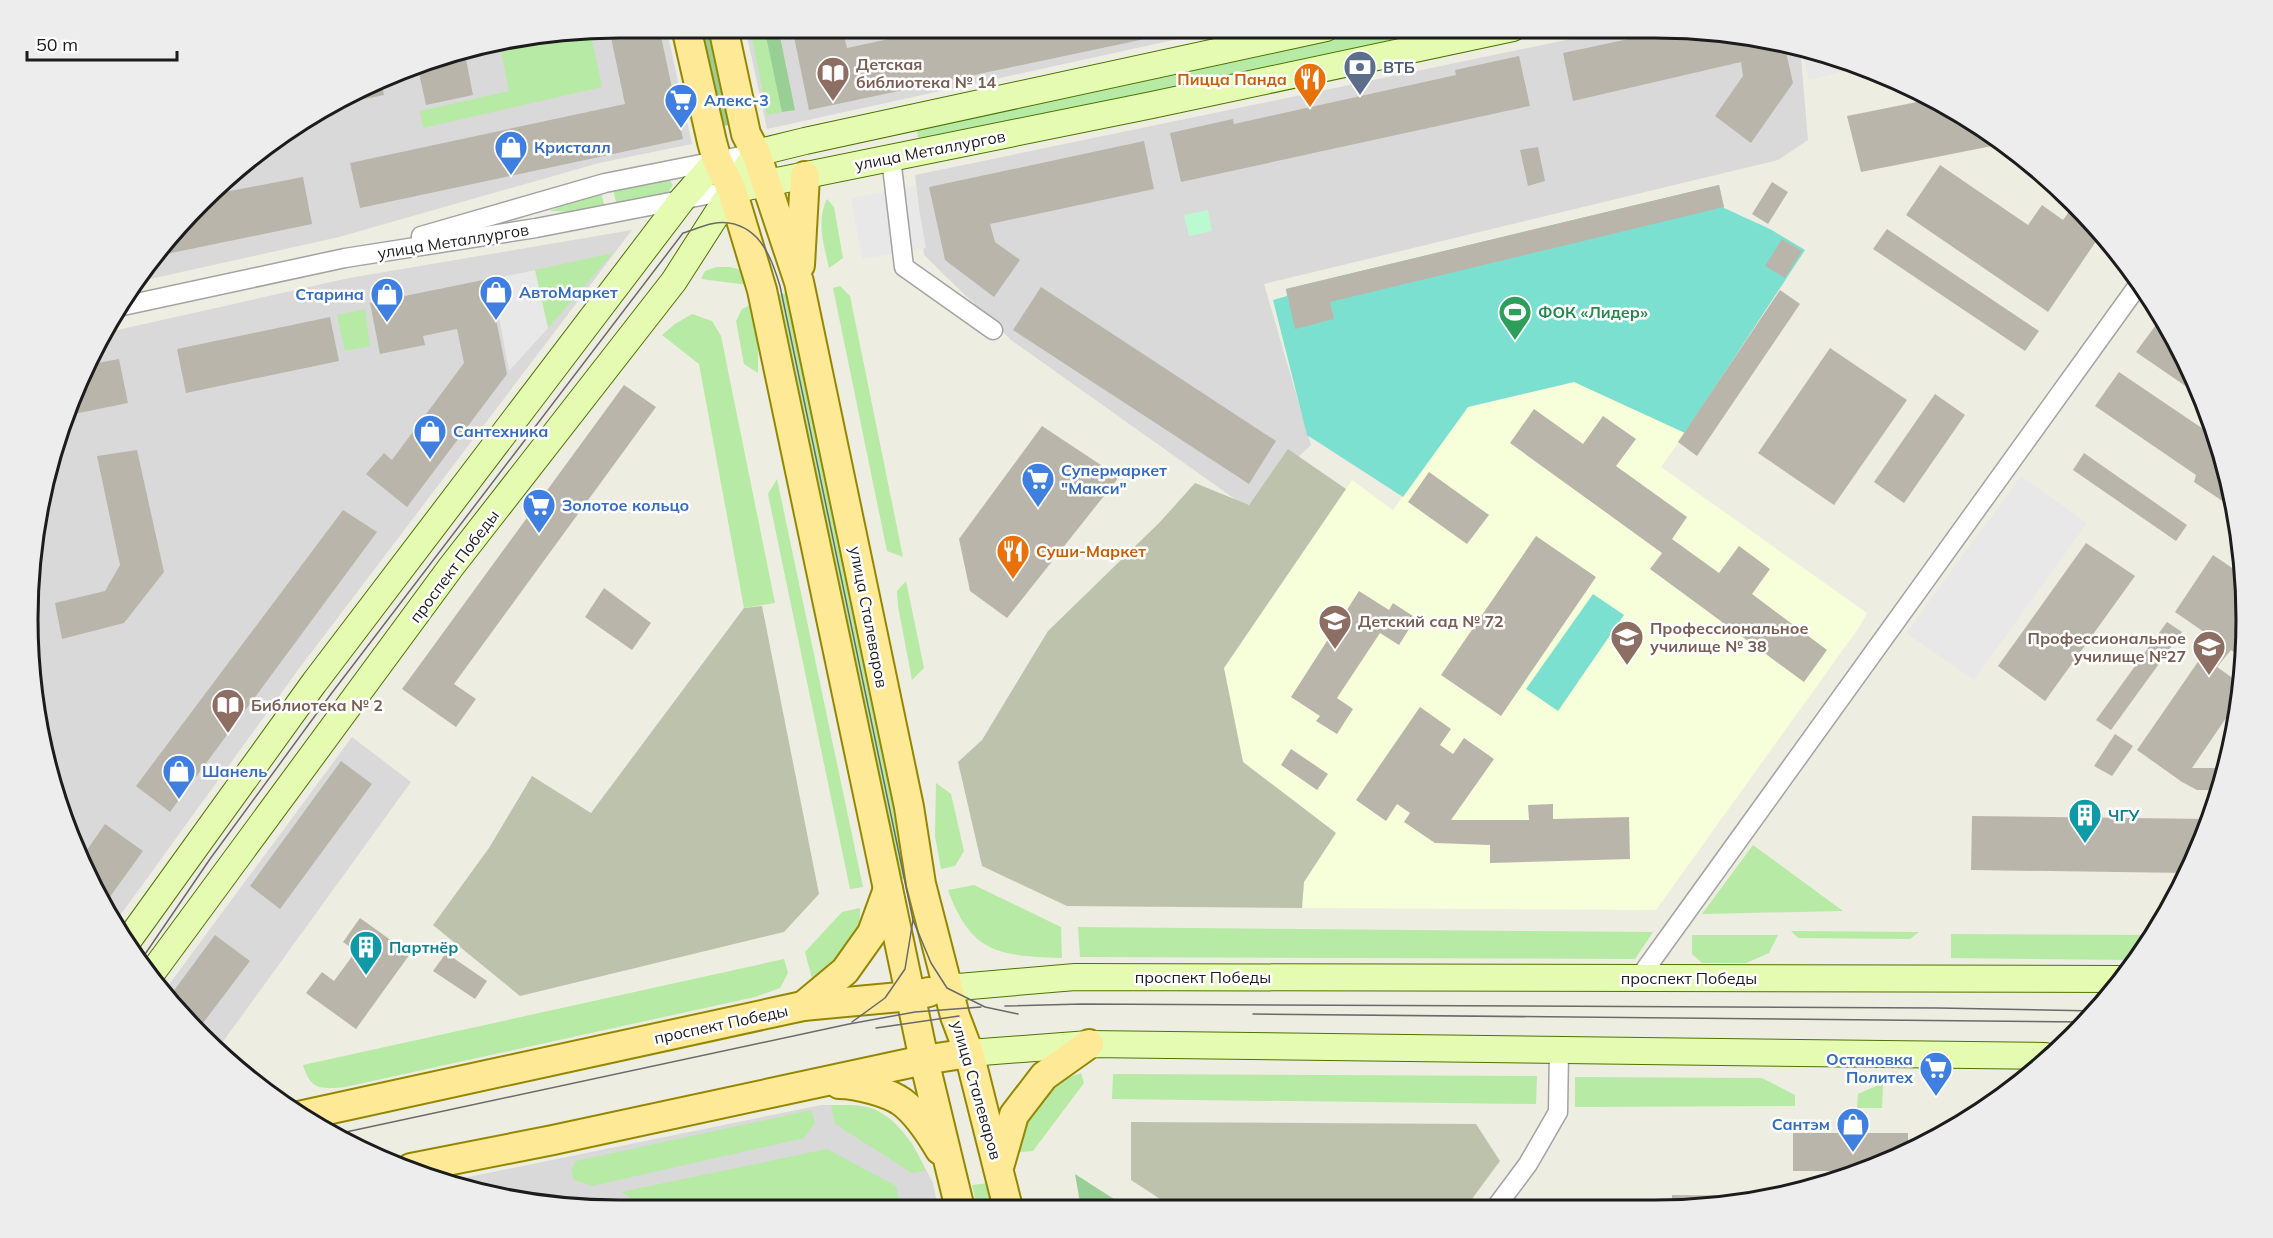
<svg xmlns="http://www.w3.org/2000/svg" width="2273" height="1238" viewBox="0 0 2273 1238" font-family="Mulish,sans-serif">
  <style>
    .residential { fill: #dad9d9 }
    .education { fill: #f6ffd9 }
    .construction { fill: #bdc2ad }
    .grass { fill: #b6eaa5 }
    .forest { fill: #97cf94 }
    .park { fill: #bbfad0 }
    .pitch { fill: #7ce0d1 }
    .parking { fill: #e8e8e8 }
    .building { fill: #bab5aa }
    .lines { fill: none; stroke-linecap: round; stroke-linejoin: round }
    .street-casing { stroke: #a3a3a3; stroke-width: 21 }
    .secondary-casing { stroke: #4c7402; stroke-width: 28 }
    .primary-casing { stroke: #948700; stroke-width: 32 }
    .street { stroke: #fff; stroke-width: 18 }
    .secondary { stroke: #e6fbb2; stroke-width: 26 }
    .primary { stroke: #feea96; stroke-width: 28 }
    .tram { stroke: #6a6a6a; stroke-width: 1.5 }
    .labels { text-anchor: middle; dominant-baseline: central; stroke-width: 5; stroke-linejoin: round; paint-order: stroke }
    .education-label { font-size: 16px; font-weight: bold; fill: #785e54; stroke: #fff; text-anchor: start }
    .service-label { font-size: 16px; font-weight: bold; fill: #4e5e75; stroke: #fff; text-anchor: start }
    .food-label { font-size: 16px; font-weight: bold; fill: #c56008; stroke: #fff; text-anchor: end }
    .shop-label { font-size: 16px; font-weight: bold; fill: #366cbe; stroke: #fff; text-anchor: start }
    .street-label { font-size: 16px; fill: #1c1c1c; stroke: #fff }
    .leisure-label { font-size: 16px; font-weight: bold; fill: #27864d; stroke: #fff; text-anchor: start }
    .culture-label { font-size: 16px; font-weight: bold; fill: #0d838f; stroke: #fff; text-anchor: start }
    .rim { fill: none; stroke: #1c1c1c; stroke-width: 3 }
  </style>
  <rect width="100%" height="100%" fill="#eeede1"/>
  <!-- residential -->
  <g class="residential">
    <polygon points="619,27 666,27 692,144 599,163 339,237 132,283 174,228 258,150 323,106 428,59 504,38"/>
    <polygon points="745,27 1228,28 767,129"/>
    <polygon points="1624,28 1692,28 1800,46 1808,140 1778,160 1264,284 1311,445 1246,507 1011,340 924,255 915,175"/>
    <polygon points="632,230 298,670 114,924 72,846 47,772 28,658 28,580 47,466 72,392 104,333 349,278"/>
    <polygon points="352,737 411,782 217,1050 174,1010 162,994"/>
    <polygon points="821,1105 852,1105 889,1120 912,1143 933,1183 938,1209 581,1210 465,1191 444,1182"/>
  </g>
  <!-- education -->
  <polygon class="education" points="1575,382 1685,433 1661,467 1867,613 1860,626 1656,910 1302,908 1304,882 1336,833 1243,762 1224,668 1352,480 1393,510 1468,407"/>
  <!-- construction -->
  <g class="construction">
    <polygon points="1288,449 1346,489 1224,668 1243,762 1336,833 1304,882 1302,908 1067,906 982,866 958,762 982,740 1048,631 1160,522 1195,483 1249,505"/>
    <polygon points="762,606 819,894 784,932 520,996 433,925 489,848 532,776 591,813 744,608"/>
    <polygon points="1131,1122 1476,1124 1500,1161 1466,1207 1174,1208 1131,1180"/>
  </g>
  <!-- grass -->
  <g class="grass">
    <polygon points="750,27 764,27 782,112 767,115"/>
    <polygon points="1381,28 1466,28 928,141 918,137 917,130 925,124"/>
    <polygon points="590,30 602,87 423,128 420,111 509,91 499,40"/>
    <polygon points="668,178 673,185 667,194 617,206 613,189"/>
    <polygon points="601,192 605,208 575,212 550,211 572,201"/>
    <path d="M827 199 834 207 843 258 829 268C824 245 816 221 827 199Z"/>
    <polygon points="613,253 548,328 535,270"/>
    <polygon points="716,267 730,267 741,270 748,285 701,279 705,271"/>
    <polygon points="840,286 850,296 903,557 887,551 833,288"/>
    <polygon points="788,293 911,878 898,880 775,295"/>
    <polygon points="754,303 758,321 758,373 744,364 736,321 742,309"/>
    <polygon points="365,309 370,346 345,351 337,315"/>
    <polygon points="692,314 712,321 721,336 775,603 744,608 699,364 662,335 675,324"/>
    <polygon points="777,479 863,887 850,889 768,494"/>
    <polygon points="906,581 924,668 912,680 898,606 897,591"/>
    <polygon points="936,783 951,794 964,851 955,866 941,869 935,836"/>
    <polygon points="1753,845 1843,911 1702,914"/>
    <path d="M974 885 1061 927 1062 958C1000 956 971 954 948 890Z"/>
    <path d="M860 908C861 948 841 957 813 982L805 952 842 912Z"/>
    <polygon points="1078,927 1653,932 1635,959 1080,957"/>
    <polygon points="1791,931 1919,932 1910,939 1798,938"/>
    <polygon points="1951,934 2152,935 2135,960 1951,958"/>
    <polygon points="1692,935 1778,935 1769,953 1746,963 1702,963 1692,954"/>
    <path d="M784 959 788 973 780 988 755 997 345 1087C321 1089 311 1091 303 1065Z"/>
    <polygon points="1081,1073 1084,1083 1033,1151 1020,1152 1022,1127 1048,1092 1064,1079"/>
    <polygon points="1113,1074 1537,1076 1536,1104 1112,1099"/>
    <polygon points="1575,1077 1762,1078 1795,1095 1795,1106 1575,1107"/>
    <polygon points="1883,1083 1882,1108 1857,1108 1858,1094"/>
    <path d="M831 1105C845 1105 861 1104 874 1109 899 1120 916 1148 926 1171L912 1173 835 1124Z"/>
    <polygon points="811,1110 815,1123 804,1138 592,1186 574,1180 571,1170 576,1161"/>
    <polygon points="827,1149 896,1186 901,1209 650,1210 621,1192"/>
    <polygon points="989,1183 995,1208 977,1208 972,1185"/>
  </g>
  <!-- forest -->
  <g class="forest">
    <polygon points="694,27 708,27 729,125 715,127"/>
    <polygon points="764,27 778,27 795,110 782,112"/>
    <polygon points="1075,1174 1128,1208 1081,1208"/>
  </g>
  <!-- park -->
  <polygon class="park" points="1208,210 1212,231 1189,236 1184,215"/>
  <!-- pitch -->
  <g class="pitch">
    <polygon points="1719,185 1724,208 1770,229 1805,250 1685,433 1574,382 1468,407 1403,497 1307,435 1273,300 1287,296 1286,289"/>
    <polygon points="1593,594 1624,615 1558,711 1526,689"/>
  </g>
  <!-- parking -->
  <g class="parking">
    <polygon points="1801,46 1808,47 1858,68 1809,80"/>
    <polygon points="915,186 926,248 862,259 851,198"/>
    <polygon points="535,270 548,328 509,371 492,279"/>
    <polygon points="2021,476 2087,523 1974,680 1906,633"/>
  </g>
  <!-- building -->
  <g class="building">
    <polygon points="659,27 683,139 360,208 350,163 625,104 609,28"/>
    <polygon points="792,27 842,27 847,48 944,27 1192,29 809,110"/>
    <polygon points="1680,28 1692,28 1784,43 1793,83 1751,143 1715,116 1743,76 1741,62 1573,101 1563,53"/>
    <polygon points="464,49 473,95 426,105 417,64"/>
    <polygon points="1519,56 1530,106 1181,182 1170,133 1233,119 1234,124 1456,75 1455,70"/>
    <polygon points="381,80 384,95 322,108 323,106"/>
    <polygon points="1932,99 1950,106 2002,144 1861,172 1847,116"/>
    <polygon points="1144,141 1154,189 990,224 995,242 1020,260 994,297 945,260 929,187"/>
    <polygon points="1538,147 1545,181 1528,186 1520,150"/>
    <polygon points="1940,165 2028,225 2042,205 2063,220 2074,205 2101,234 2048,312 1906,215"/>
    <polygon points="303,177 312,224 152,257 174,228 209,195"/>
    <polygon points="1772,182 1788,192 1768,224 1752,214"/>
    <polygon points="1719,185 1724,207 1330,302 1334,319 1295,329 1286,289"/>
    <polygon points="1887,229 2039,331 2025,351 1873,249"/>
    <polygon points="1782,239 1802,251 1785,278 1765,266"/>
    <polygon points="488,279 507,374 407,507 366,474 384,453 392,460 464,363 457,329 423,336 425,345 380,354 370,303"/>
    <polygon points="1041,287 1276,441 1249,484 1013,330"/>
    <polygon points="1780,290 1800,304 1697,456 1678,442"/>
    <polygon points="330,317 339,361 186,393 177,349"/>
    <polygon points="2161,318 2185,357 2200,396 2136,352"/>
    <polygon points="1830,348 1907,400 1834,505 1758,453"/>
    <polygon points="119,359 128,403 64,416 72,392 87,365"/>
    <polygon points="2119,372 2215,437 2226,465 2233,508 2194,482 2196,475 2095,406"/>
    <polygon points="624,385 656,407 454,684 476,699 456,727 402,689"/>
    <polygon points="1935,394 1965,415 1904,503 1874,482"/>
    <polygon points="1534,409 1583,444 1603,416 1636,439 1616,466 1687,517 1672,539 1719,573 1739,546 1770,569 1752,594 1827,650 1804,682 1650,569 1662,553 1510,443"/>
    <polygon points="1042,426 1119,477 1007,618 970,591 959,539"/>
    <polygon points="137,450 164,572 124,623 62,639 55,603 105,591 120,565 97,456"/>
    <polygon points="2084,453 2187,525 2176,541 2073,470"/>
    <polygon points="1429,472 1489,515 1467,544 1408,502"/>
    <polygon points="343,510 377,532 170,812 136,786"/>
    <polygon points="1536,536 1596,577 1501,716 1441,675"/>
    <polygon points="2086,543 2135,576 2045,701 1998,666"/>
    <polygon points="2213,555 2244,576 2242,658 2231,650 2217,667 2241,684 2241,696 2192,768 2224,768 2219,790 2197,790 2182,782 2137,750 2202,656 2209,661 2220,643 2175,612"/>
    <polygon points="604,588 651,623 632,650 585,617"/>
    <polygon points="1359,591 1389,610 1393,603 1416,618 1399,645 1380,633 1337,698 1353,709 1337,734 1316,721 1320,716 1291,697"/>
    <polygon points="2167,622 2182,632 2111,730 2096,720"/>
    <polygon points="1420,707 1451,729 1440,745 1453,754 1464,738 1494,759 1451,820 1529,820 1528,805 1553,804 1553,819 1629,817 1630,859 1490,863 1490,845 1435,843 1404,822 1410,813 1397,804 1386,821 1356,800"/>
    <polygon points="2115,734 2133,746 2112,776 2094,766"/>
    <polygon points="1291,749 1328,774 1317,790 1281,765"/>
    <polygon points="341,761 372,784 280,909 250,886"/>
    <polygon points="1972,816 2210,819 2186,873 1971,870"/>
    <polygon points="105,824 143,851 104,905 85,870 88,865 80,860"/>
    <polygon points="360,918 410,954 356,1029 306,993 322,972 334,981 356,951 343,942"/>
    <polygon points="215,935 250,961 197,1031 167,1000"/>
    <polygon points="446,953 487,981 475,999 433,971"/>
    <polygon points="1793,1133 1908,1133 1908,1151 1880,1166 1862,1171 1793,1171"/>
    <polygon points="1672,1195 1765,1196 1765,1197 1731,1206 1672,1206"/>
  </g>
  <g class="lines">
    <defs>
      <g id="street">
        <polyline points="891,158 904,267 993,330"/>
        <polyline points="421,236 605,183 756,153"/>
        <polyline points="118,307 345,258 536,228 732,190"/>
        <polyline points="1639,978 2139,284"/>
        <polyline points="1496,1207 1528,1164 1558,1112 1559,1050"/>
      </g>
      <g id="secondary">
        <polyline points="747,187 1152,105 1513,28"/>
        <polyline points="125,945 314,683 681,201 717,160"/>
        <polyline points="149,977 451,567 674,281 756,153 805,141 1326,28"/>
        <polyline points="947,988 1075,977 2121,979"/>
        <polyline points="969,1053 1089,1044 2045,1056"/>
      </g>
      <g id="primary">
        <polyline points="686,27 712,142 717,160 732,190 762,290 888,889 924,1060 960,1209"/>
        <polyline points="723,27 746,134 756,153 799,282 909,807 921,884 955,1016 969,1053 1008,1208"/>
        <polyline points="800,265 805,176"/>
        <polyline points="803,1006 845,971 872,933 888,889"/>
        <path d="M839 1084C856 1084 888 1092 902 1102 918 1114 930 1133 940 1150"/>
        <polyline points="299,1116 803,1006 911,996 929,992"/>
        <polyline points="1000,1164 1014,1115 1044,1076 1089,1044"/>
        <polyline points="411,1168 553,1140 924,1060 969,1053"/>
      </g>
    </defs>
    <!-- street casing -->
    <use href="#street" class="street-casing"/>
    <!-- secondary casing -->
    <use href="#secondary" class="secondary-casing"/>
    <!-- primary casing -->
    <use href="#primary" class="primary-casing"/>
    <!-- street -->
    <use href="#street" class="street"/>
    <!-- secondary -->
    <use href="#secondary" class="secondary"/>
    <!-- primary -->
    <use href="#primary" class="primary"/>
    <!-- tram -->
    <g class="tram">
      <path d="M139 963 210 859 331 694 683 233C697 229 714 220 729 223 761 228 772 259 780 286L913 920 931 963 947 988 985 1007 1018 1014"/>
      <polyline points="1005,1006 1082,1004 1938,1008 2097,1011"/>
      <polyline points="1253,1014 2085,1022"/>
      <polyline points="852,1022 885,998 905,969 913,920"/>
      <polyline points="876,1028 959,1016"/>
      <polyline points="332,1135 849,1024 915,1012 981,1007"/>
    </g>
  </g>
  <!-- icons -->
  <defs>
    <symbol id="bank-pin" viewBox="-11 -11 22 30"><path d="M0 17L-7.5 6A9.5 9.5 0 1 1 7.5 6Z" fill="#5c6f8a" stroke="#fff"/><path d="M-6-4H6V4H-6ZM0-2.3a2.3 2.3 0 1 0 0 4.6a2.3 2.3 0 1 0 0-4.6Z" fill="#fff"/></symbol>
    <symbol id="library-pin" viewBox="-11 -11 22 30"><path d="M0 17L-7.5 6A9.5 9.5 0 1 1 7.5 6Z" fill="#8d6e63" stroke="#fff"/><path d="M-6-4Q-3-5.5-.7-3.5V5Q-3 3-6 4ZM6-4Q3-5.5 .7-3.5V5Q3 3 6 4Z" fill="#fff"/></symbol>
    <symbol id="restaurant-pin" viewBox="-11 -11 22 30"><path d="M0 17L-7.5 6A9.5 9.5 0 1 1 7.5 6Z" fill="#e8710a" stroke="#fff"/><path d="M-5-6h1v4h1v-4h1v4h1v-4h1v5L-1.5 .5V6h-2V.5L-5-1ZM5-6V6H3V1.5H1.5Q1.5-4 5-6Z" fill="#fff"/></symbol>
    <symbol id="supermarket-pin" viewBox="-11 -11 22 30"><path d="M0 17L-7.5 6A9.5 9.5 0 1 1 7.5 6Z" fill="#3f7fe0" stroke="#fff"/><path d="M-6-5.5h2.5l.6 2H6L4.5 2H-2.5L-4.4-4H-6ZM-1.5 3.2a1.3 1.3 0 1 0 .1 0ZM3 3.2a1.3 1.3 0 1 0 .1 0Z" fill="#fff"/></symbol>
    <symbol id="shop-pin" viewBox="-11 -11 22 30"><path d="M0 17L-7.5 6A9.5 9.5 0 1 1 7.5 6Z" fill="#3f7fe0" stroke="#fff"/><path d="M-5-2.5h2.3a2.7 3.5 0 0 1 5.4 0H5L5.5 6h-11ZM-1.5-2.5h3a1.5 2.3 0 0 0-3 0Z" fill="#fff"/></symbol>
    <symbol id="stadium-pin" viewBox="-11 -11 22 30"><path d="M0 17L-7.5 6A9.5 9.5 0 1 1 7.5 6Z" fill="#2e9e5b" stroke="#fff"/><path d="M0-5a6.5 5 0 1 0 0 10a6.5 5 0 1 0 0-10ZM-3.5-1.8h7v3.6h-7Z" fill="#fff"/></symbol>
    <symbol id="school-pin" viewBox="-11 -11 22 30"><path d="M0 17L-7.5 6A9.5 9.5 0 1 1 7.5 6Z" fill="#8d6e63" stroke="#fff"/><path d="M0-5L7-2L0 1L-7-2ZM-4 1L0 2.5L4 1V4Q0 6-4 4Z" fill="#fff"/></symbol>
    <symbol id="university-pin" viewBox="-11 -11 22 30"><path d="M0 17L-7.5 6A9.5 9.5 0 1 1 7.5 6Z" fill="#8d6e63" stroke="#fff"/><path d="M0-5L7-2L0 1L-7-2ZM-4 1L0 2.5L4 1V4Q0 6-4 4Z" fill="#fff"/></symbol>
    <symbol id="building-pin" viewBox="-11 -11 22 30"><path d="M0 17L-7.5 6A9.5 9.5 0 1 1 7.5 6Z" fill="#0f9aa8" stroke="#fff"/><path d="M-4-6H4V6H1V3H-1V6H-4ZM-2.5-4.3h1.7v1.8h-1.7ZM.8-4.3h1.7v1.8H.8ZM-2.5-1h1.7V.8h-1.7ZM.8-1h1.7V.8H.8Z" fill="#fff"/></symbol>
  </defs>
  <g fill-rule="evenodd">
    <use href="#bank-pin" x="1341" y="48" width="38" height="52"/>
    <use href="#library-pin" x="814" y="54" width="38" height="52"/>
    <use href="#restaurant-pin" x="1291" y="60" width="38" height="52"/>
    <use href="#supermarket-pin" x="662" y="81" width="38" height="52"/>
    <use href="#shop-pin" x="492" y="128" width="38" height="52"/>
    <use href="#shop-pin" x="477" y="273" width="38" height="52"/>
    <use href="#shop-pin" x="368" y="275" width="38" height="52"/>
    <use href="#stadium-pin" x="1496" y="293" width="38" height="52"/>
    <use href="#shop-pin" x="411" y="412" width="38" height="52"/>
    <use href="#supermarket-pin" x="1019" y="460" width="38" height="52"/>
    <use href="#supermarket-pin" x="520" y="486" width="38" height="52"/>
    <use href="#restaurant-pin" x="994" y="532" width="38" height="52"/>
    <use href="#school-pin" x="1316" y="602" width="38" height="52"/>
    <use href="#university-pin" x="1608" y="618" width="38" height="52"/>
    <use href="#university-pin" x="2190" y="628" width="38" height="52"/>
    <use href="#library-pin" x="209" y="686" width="38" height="52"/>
    <use href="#shop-pin" x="160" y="752" width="38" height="52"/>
    <use href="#building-pin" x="2066" y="796" width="38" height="52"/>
    <use href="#building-pin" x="347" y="928" width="38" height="52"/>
    <use href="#supermarket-pin" x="1917" y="1049" width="38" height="52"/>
    <use href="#shop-pin" x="1834" y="1105" width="38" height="52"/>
  </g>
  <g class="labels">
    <!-- education labels -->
    <g class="education-label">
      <text x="856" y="64">Детская<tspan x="856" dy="18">библиотека № 14</tspan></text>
      <text x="1358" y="621">Детский сад № 72</text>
      <text x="1650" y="628">Профессиональное<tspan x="1650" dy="18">училище № 38</tspan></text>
      <text x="2186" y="638" text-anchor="end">Профессиональное<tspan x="2186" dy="18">училище №27</tspan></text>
      <text x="251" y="705">Библиотека № 2</text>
    </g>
    <!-- service labels -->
    <g class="service-label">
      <text x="1383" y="67">ВТБ</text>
    </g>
    <!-- food labels -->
    <g class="food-label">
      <text x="1287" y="79">Пицца Панда</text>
      <text x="1036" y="551" text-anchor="start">Суши-Маркет</text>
    </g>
    <!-- shop labels -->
    <g class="shop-label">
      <text x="704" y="100">Алекс-3</text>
      <text x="534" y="147">Кристалл</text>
      <text x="519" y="292">АвтоМаркет</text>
      <text x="364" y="294" text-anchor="end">Старина</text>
      <text x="453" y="431">Сантехника</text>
      <text x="1061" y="470">Супермаркет<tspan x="1061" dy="18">"Макси"</tspan></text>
      <text x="562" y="505">Золотое кольцо</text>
      <text x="202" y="771">Шанель</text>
      <text x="1913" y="1059" text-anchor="end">Остановка<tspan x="1913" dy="18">Политех</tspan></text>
      <text x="1830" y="1124" text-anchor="end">Сантэм</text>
    </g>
    <!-- street labels -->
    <g class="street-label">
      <text transform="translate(930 150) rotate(-11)">улица Металлургов</text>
      <text transform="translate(453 241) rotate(-9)">улица Металлургов</text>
      <text transform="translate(454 566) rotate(-53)">проспект Победы</text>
      <text transform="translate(869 617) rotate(79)">улица Сталеваров</text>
      <text x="1203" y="977">проспект Победы</text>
      <text x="1689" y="978">проспект Победы</text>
      <text transform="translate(721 1024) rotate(-12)">проспект Победы</text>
      <text transform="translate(977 1090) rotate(74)">улица Сталеваров</text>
    </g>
    <!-- leisure labels -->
    <g class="leisure-label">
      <text x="1538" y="312">ФОК «Лидер»</text>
    </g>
    <!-- culture labels -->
    <g class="culture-label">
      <text x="2108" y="815">ЧГУ</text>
      <text x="389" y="947">Партнёр</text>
    </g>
  </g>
  <!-- crop -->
  <path d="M0 0H2273V1238H0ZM619 38H1655A581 581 0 0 1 2236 619V619A581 581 0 0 1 1655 1200H619A581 581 0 0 1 38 619V619A581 581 0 0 1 619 38Z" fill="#ededed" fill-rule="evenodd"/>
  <path class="rim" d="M619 38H1655A581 581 0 0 1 2236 619V619A581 581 0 0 1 1655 1200H619A581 581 0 0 1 38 619V619A581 581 0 0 1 619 38Z"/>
  <!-- scale -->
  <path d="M27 51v9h150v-9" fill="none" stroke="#1c1c1c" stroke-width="3"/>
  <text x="36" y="51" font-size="18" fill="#1c1c1c" stroke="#ffffff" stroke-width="4.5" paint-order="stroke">50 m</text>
</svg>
